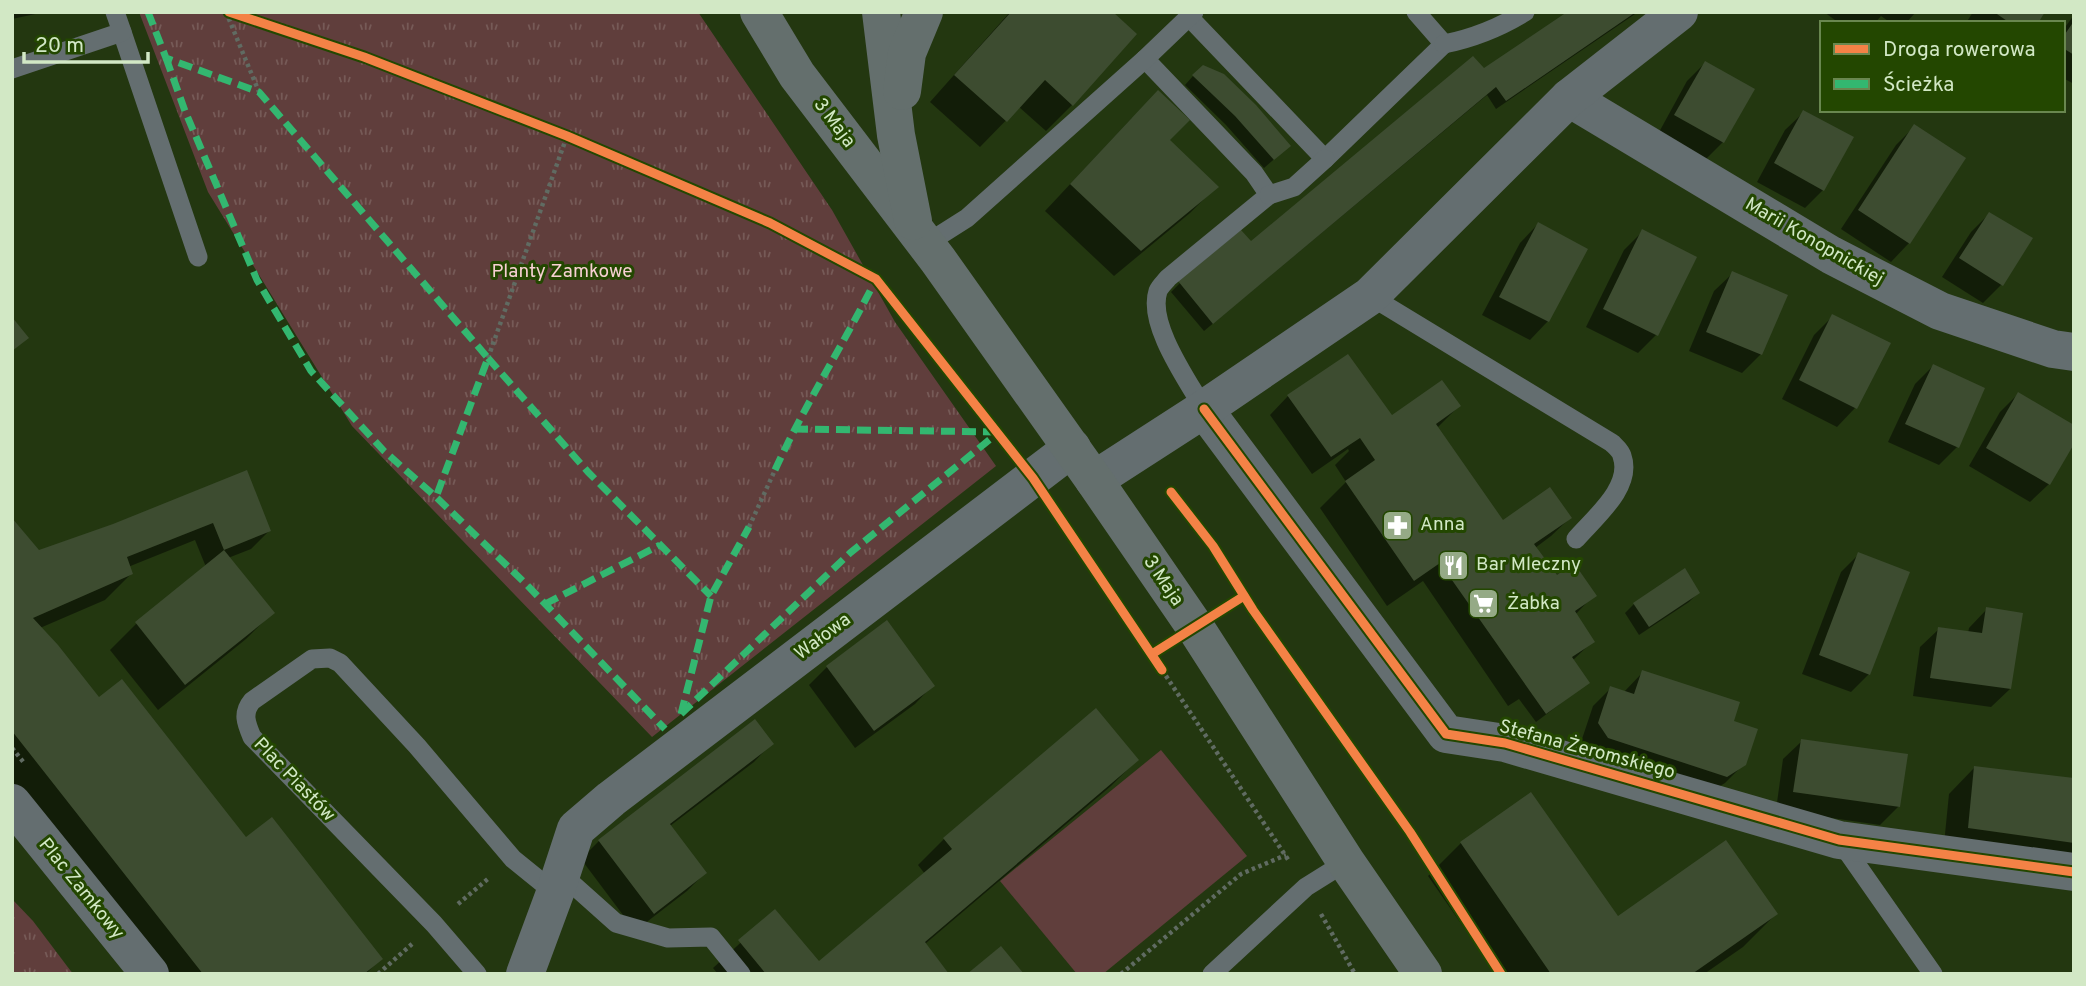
<svg xmlns="http://www.w3.org/2000/svg" width="2086" height="986" viewBox="0 0 2086 986" font-family="Overpass,sans-serif">
  <style>
    .park { fill: url(#park-tufts) }
    .garden { fill: #603e3c }
    .shadow { fill: #0007 }
    .building { fill: #3d4c30 }
    .lines { fill: none; stroke-linecap: round; stroke-linejoin: round }
    .path { stroke: #606b62; stroke-width: 4.5; stroke-dasharray: 3.5 3.5; stroke-linecap: butt }
    .lane { stroke: #646e70; stroke-width: 19 }
    .street { stroke: #646e70; stroke-width: 38 }
    .secondary { stroke: #646f6d; stroke-width: 38 }
    .quiet { stroke: #33b770; stroke-width: 7; stroke-dasharray: 14 7; stroke-linecap: butt }
    .cycleway-casing { stroke: #234700; stroke-width: 13 }
    .cycleway { stroke: #f48246; stroke-width: 9 }
    .labels { text-anchor: middle; dominant-baseline: central; stroke-width: 6; stroke-linejoin: round; paint-order: stroke }
    .street-label { font-size: 19px; fill: #d2e8c5; stroke: #234700 }
    .park-label { font-size: 19px; fill: #f8d0d3; stroke: #234700 }
    .poi-label { font-size: 19px; fill: #d2e8c5; stroke: #234700; text-anchor: start }
  </style>
  <defs>
    <pattern id="park-tufts" width="24" height="20" patternUnits="userSpaceOnUse" patternTransform="scale(1.75)"><rect width="24" height="20" fill="#603e3c"/><path d="M3 7l-1-3M5 7V3M7 7l1-3M15 17l-1-3M17 17v-4M19 17l1-3" fill="none" stroke="#765a57"/></pattern>
  </defs>
  <rect width="100%" height="100%" fill="#233710"/>
  <!-- park -->
  <g class="park">
    <polygon points="139,12 698,12 832,210 895,322 996,466 652,737 352,426 208,192"/>
    <polygon points="12,899 33,921 73,974 12,974"/>
  </g>
  <!-- garden -->
  <polygon class="garden" points="1161,750 1247,856 1103,974 1077,974 1000,881"/>
  <!-- shadow -->
  <g class="shadow">
    <polygon points="12,12 45,12 12,19"/>
    <polygon points="1010,12 1111,12 1072,105 1046,131 1019,107 980,147 930,102"/>
    <polygon points="1570,12 1638,12 1496,109 1487,95 1204,331 1171,292 1180,283 1250,244 1484,71"/>
    <polygon points="1824,12 1916,12 1906,23 1891,23 1881,16 1875,23 1839,23"/>
    <polygon points="1973,12 2042,12 2036,23 1966,23"/>
    <polygon points="2074,15 2074,84 2063,78 2063,30"/>
    <polygon points="1705,63 1723,142 1705,160 1658,134 1687,81"/>
    <polygon points="1193,76 1280,154 1264,168 1226,125 1185,85"/>
    <polygon points="1804,112 1823,190 1805,208 1757,182 1785,130"/>
    <polygon points="1132,118 1216,187 1190,213 1114,276 1045,211"/>
    <polygon points="1914,127 1909,243 1891,262 1841,229 1896,145"/>
    <polygon points="1989,214 2031,239 2001,285 1983,303 1942,277 1971,232"/>
    <polygon points="1538,224 1548,321 1530,340 1482,315 1520,243"/>
    <polygon points="1642,232 1656,335 1638,353 1586,327 1624,250"/>
    <polygon points="1733,273 1761,354 1742,373 1689,351 1714,291"/>
    <polygon points="1832,317 1888,344 1855,408 1837,427 1782,399 1814,335"/>
    <polygon points="1933,366 1957,447 1939,465 1888,442 1915,384"/>
    <polygon points="2018,394 2049,484 2030,502 1969,466 2000,412"/>
    <polygon points="1288,396 1384,421 1459,406 1437,428 1502,522 1570,518 1551,536 1535,548 1556,577 1594,595 1575,615 1592,642 1572,661 1588,683 1536,722 1519,699 1508,706 1423,581 1387,606 1320,508 1346,482 1335,465 1349,451 1348,449 1312,474 1270,415"/>
    <polygon points="246,472 269,531 251,549 228,558 272,613 246,639 158,710 110,650 136,624 206,567 195,540 128,567 131,574 105,600 40,628 93,704 381,958 366,974 145,974 12,805 12,521 39,552 114,525"/>
    <polygon points="1859,554 1869,674 1851,692 1802,674 1841,572"/>
    <polygon points="1698,593 1689,602 1639,635 1625,613 1634,604"/>
    <polygon points="1987,609 2010,689 1991,707 1913,696 1920,647 1939,629 1968,633 1969,628"/>
    <polygon points="887,623 933,685 915,704 855,748 809,685 827,667"/>
    <polygon points="1643,672 1732,723 1744,764 1725,783 1707,794 1590,756 1581,742 1593,706 1611,688 1624,692"/>
    <polygon points="1096,711 1137,760 1111,786 925,944 947,974 718,974 713,968 774,912 819,964 925,874 918,865 944,839"/>
    <polygon points="755,722 772,743 754,762 670,826 705,873 687,891 635,931 581,859 599,841"/>
    <polygon points="1802,741 1899,806 1880,825 1776,810 1783,759"/>
    <polygon points="1975,767 2074,780 2074,873 1943,854 1949,794"/>
    <polygon points="1531,794 1617,918 1776,914 1743,947 1704,974 1496,974 1428,876 1461,843"/>
  </g>
  <!-- building -->
  <g class="building">
    <polygon points="1011,12 1113,12 1137,34 1073,106 1045,80 1007,122 954,75"/>
    <polygon points="1567,12 1636,12 1506,101 1496,87 1213,324 1178,281 1241,230 1251,241 1473,56 1484,68"/>
    <polygon points="1994,12 2045,12 2038,23 2010,23"/>
    <polygon points="2074,21 2074,55 2063,48 2063,37"/>
    <polygon points="1705,61 1755,89 1724,143 1674,115"/>
    <polygon points="1203,65 1224,74 1256,105 1291,146 1274,160 1235,116 1192,75"/>
    <polygon points="1158,90 1190,120 1170,140 1219,187 1141,251 1070,184"/>
    <polygon points="1803,110 1854,137 1824,191 1774,163"/>
    <polygon points="1914,124 1966,158 1910,244 1858,210"/>
    <polygon points="1989,212 2033,238 2003,286 1959,258"/>
    <polygon points="1538,222 1588,249 1549,322 1499,297"/>
    <polygon points="1642,229 1697,257 1658,336 1603,309"/>
    <polygon points="1732,271 1788,295 1762,355 1706,332"/>
    <polygon points="1832,314 1891,343 1857,409 1799,380"/>
    <polygon points="12,317 29,338 12,351"/>
    <polygon points="1348,354 1392,415 1442,380 1461,406 1436,424 1503,520 1550,487 1572,518 1534,544 1557,575 1574,563 1597,596 1575,611 1595,642 1572,657 1590,683 1546,714 1440,563 1414,581 1345,481 1375,460 1360,438 1331,457 1287,395"/>
    <polygon points="1933,364 1985,388 1959,448 1905,424"/>
    <polygon points="2018,392 2074,425 2074,444 2050,485 1986,448"/>
    <polygon points="247,470 271,531 224,550 213,523 127,557 133,574 33,618 58,645 99,697 122,679 246,837 272,817 383,959 364,974 203,974 12,731 12,518 39,550 113,524"/>
    <polygon points="224,550 275,613 185,685 135,622"/>
    <polygon points="1858,552 1910,572 1870,675 1819,655"/>
    <polygon points="1685,568 1700,593 1649,627 1633,603"/>
    <polygon points="1986,607 2023,613 2011,689 1930,678 1938,627 1982,633"/>
    <polygon points="887,620 935,686 874,731 826,666"/>
    <polygon points="1642,670 1740,702 1734,721 1758,729 1746,765 1727,777 1608,738 1598,723 1610,686 1634,694"/>
    <polygon points="1096,708 1139,760 925,942 949,974 766,974 738,940 775,909 819,961 952,849 943,838"/>
    <polygon points="755,719 774,744 670,824 707,873 654,914 598,840"/>
    <polygon points="1801,739 1908,754 1900,807 1793,792"/>
    <polygon points="1974,766 2074,778 2074,843 1968,828"/>
    <polygon points="1531,792 1618,916 1726,840 1778,914 1692,974 1551,974 1460,842"/>
    <polygon points="1001,946 1024,974 967,974"/>
  </g>
  <g class="lines">
    <!-- path -->
    <g class="path">
      <polyline points="226,12 259,92"/>
      <polyline points="488,358 567,136"/>
      <polyline points="749,527 775,470"/>
      <polyline points="1162,670 1289,861"/>
      <polyline points="12,748 25,764"/>
      <polyline points="458,904 489,878"/>
      <polyline points="1321,914 1355,974"/>
      <polyline points="378,974 412,944"/>
      <polyline points="1121,974 1241,874 1286,855"/>
    </g>
    <!-- lane -->
    <g class="lane">
      <polyline points="1189,17 1325,159 1444,44 1416,12"/>
      <polyline points="122,32 198,257"/>
      <path d="M1444 44C1474 38 1499 28 1525 12"/>
      <path d="M1145 59 1254 173 1269 195 1168 278C1165 282 1160 286 1158 291 1147 324 1188 381 1204 409"/>
      <polyline points="12,69 122,32 115,12"/>
      <polyline points="1269,195 1294,187 1325,159"/>
      <polyline points="926,244 967,218 1145,59 1194,12"/>
      <path d="M1370 296 1612 443C1616 447 1621 451 1622 456 1633 487 1594 518 1576 539"/>
      <polyline points="1840,841 1933,974"/>
      <polyline points="560,873 616,923 668,938 711,937 741,974"/>
      <path d="M477 974 434 924 252 737C246 723 242 713 252 701L312 659 330 658 340 663 417 746 513 859 555 893"/>
      <polyline points="1212,974 1306,887 1346,862"/>
    </g>
    <!-- street -->
    <g class="street">
      <polyline points="1569,98 1831,255 1940,311 2053,349 2074,352"/>
      <polyline points="1204,409 1446,734 1505,743 1839,840 2074,872"/>
      <polyline points="1094,480 1204,409 1370,296 1569,98 1679,12"/>
      <polyline points="12,803 150,974"/>
      <polyline points="525,974 555,893 576,829 611,799 1072,448"/>
    </g>
    <!-- secondary -->
    <g class="secondary">
      <polyline points="759,12 797,75 938,260 1094,480 1195,627 1346,862 1423,974"/>
      <polyline points="881,12 896,135 913,221"/>
      <polyline points="902,91 907,53 924,12"/>
    </g>
    <!-- quiet -->
    <g class="quiet">
      <polyline points="148,12 166,58 259,92 488,358 436,497"/>
      <polyline points="166,58 185,111 257,280 311,371 384,451 436,497 526,584 665,729"/>
      <polyline points="488,358 588,472 711,596"/>
      <polyline points="794,429 999,432"/>
      <path d="M775 470C805 404 844 344 876 279"/>
      <polyline points="545,604 660,545"/>
      <polyline points="681,714 850,553 999,432"/>
      <polyline points="681,714 711,596 749,527"/>
    </g>
    <defs>
      <g id="cycleway">
        <polyline points="229,12 364,57 567,136 770,223 876,279 1033,478 1162,670"/>
        <polyline points="1204,409 1446,734 1505,743 1839,840 2074,872"/>
        <polyline points="1171,492 1213,546 1253,610 1410,832 1501,974"/>
        <polyline points="1152,654 1244,596"/>
      </g>
    </defs>
    <!-- cycleway casing -->
    <use href="#cycleway" class="cycleway-casing"/>
    <!-- cycleway -->
    <use href="#cycleway" class="cycleway"/>
  </g>
  <!-- icons -->
  <defs>
    <symbol id="pharmacy-square" viewBox="-11 -11 22 22"><rect x="-9" y="-9" width="18" height="18" rx="4" fill="#95aa86" stroke="#234700"/><path d="M-2-6h4v4h4v4h-4v4h-4v-4h-4v-4h4Z" fill="#fff"/></symbol>
    <symbol id="restaurant-square" viewBox="-11 -11 22 22"><rect x="-9" y="-9" width="18" height="18" rx="4" fill="#95aa86" stroke="#234700"/><path d="M-5-6h1v4h1v-4h1v4h1v-4h1v5L-1.5 .5V6h-2V.5L-5-1ZM5-6V6H3V1.5H1.5Q1.5-4 5-6Z" fill="#fff"/></symbol>
    <symbol id="supermarket-square" viewBox="-11 -11 22 22"><rect x="-9" y="-9" width="18" height="18" rx="4" fill="#95aa86" stroke="#234700"/><path d="M-6-5.5h2.5l.6 2H6L4.5 2H-2.5L-4.4-4H-6ZM-1.5 3.2a1.3 1.3 0 1 0 .1 0ZM3 3.2a1.3 1.3 0 1 0 .1 0Z" fill="#fff"/></symbol>
  </defs>
  <g fill-rule="evenodd">
    <use href="#pharmacy-square" x="1380" y="508" width="35" height="35"/>
    <use href="#restaurant-square" x="1436" y="548" width="35" height="35"/>
    <use href="#supermarket-square" x="1466" y="586" width="35" height="35"/>
  </g>
  <g class="labels">
    <!-- street labels -->
    <g class="street-label">
      <text transform="translate(834 123) rotate(53)">3 Maja</text>
      <text transform="translate(1814 242) rotate(30)">Marii Konopnickiej</text>
      <text transform="translate(1163 581) rotate(56)">3 Maja</text>
      <text transform="translate(823 637) rotate(-37)">Wałowa</text>
      <text transform="translate(1587 750) rotate(15)">Stefana Żeromskiego</text>
      <text transform="translate(294 780) rotate(46)">Plac Piastów</text>
      <text transform="translate(81 889) rotate(51)">Plac Zamkowy</text>
    </g>
    <!-- park labels -->
    <g class="park-label">
      <text x="562" y="272">Planty Zamkowe</text>
    </g>
    <!-- poi labels -->
    <g class="poi-label">
      <text x="1420" y="525">Anna</text>
      <text x="1476" y="565">Bar Mleczny</text>
      <text x="1507" y="604">Żabka</text>
    </g>
  </g>
  <!-- border -->
  <rect width="2086" height="986" fill="none" stroke="#d2e8c5" stroke-width="28"/>
  <!-- legend -->
  <rect x="1820" y="21" width="245" height="91" fill="#234700" stroke="#69874f" stroke-width="2"/>
  <rect x="1834" y="44" width="35" height="10" fill="#f48246" stroke="#69874f" stroke-width="2"/>
  <text x="1883" y="56" font-size="21" fill="#d2e8c5">Droga rowerowa</text>
  <rect x="1834" y="79" width="35" height="10" fill="#33b770" stroke="#69874f" stroke-width="2"/>
  <text x="1883" y="91" font-size="21" fill="#d2e8c5">Ścieżka</text>
  <!-- scale -->
  <path d="M24 52v10h124v-10" fill="none" stroke="#d2e8c5" stroke-width="3.5"/>
  <text x="35" y="52" font-size="21" fill="#d2e8c5" stroke="#234700" stroke-width="5" paint-order="stroke">20 m</text>
</svg>
